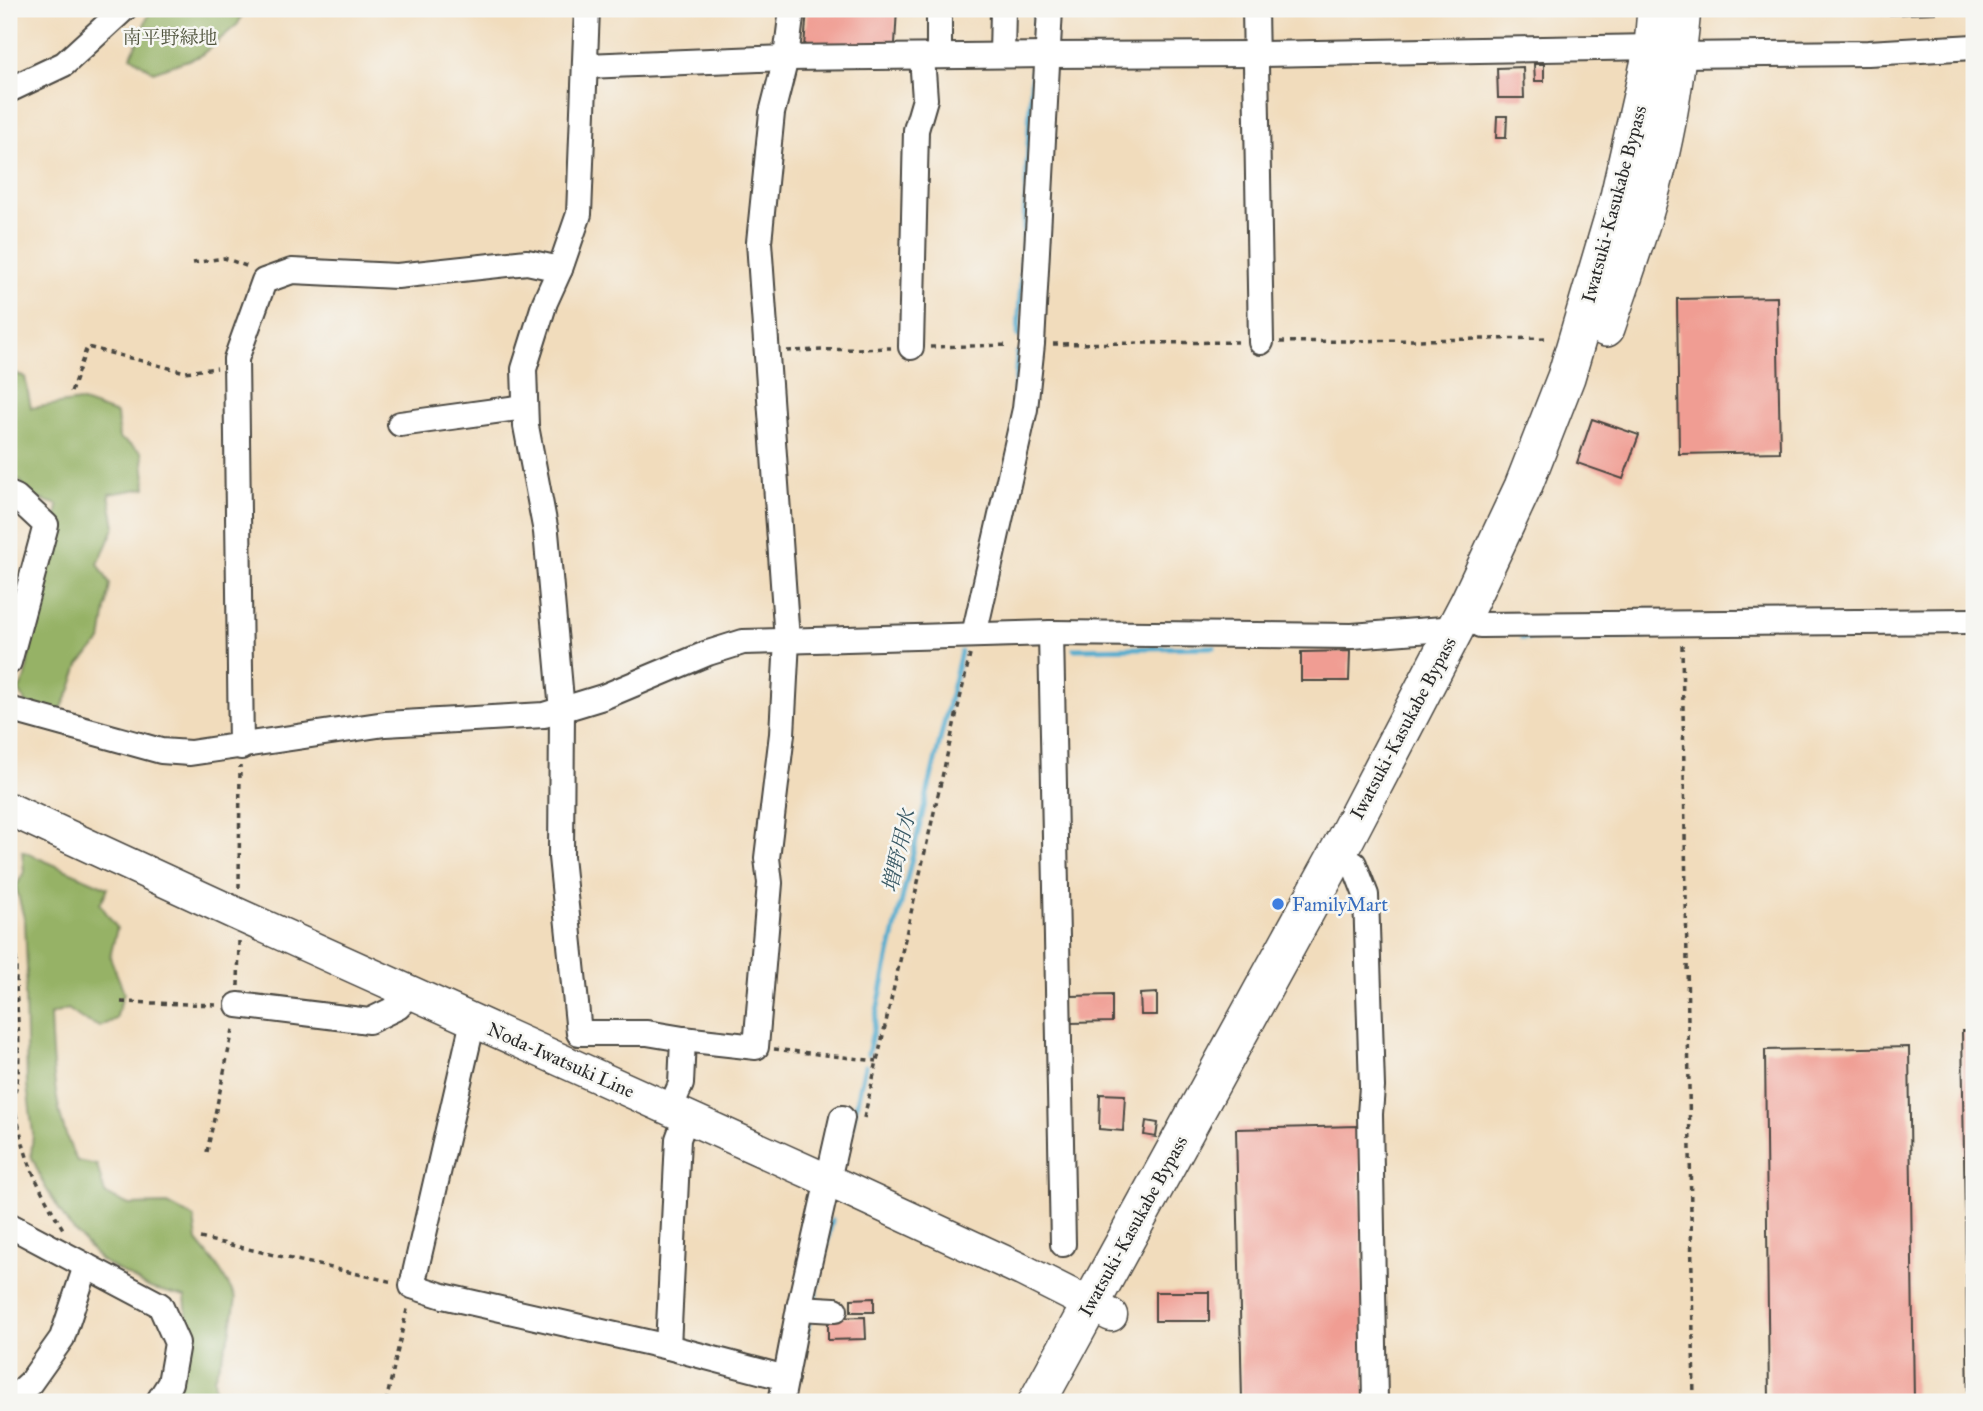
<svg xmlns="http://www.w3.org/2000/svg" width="1983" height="1411" viewBox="0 0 1983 1411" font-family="'IM FELL Great Primer','Noto Serif JP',serif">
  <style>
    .forest { fill: #96b266; stroke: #606e48; stroke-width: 2 }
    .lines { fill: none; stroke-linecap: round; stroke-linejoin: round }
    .stream { stroke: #50abce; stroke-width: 5 }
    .building { fill: #f09d93 }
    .minor-casing { stroke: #494641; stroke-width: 28 }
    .major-casing { stroke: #494641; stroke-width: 35 }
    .highway-casing { stroke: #494641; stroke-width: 40 }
    .path { stroke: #494641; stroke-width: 3.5; stroke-dasharray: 5 5; stroke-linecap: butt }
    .minor { stroke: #fff; stroke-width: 24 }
    .major { stroke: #fff; stroke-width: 32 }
    .highway { stroke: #fff; stroke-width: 37 }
    .shop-dot { fill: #3f7fe0; stroke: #f6f6f2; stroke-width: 2.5 }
    .labels { text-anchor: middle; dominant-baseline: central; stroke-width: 5; stroke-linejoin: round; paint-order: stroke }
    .park-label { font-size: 19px; fill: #50543d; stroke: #f6f6f2 }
    .street-label { font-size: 19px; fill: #2b2b2b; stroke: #f6f6f2 }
    .shop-label { font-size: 19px; fill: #366cbe; stroke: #f6f6f2; text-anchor: start }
    .water-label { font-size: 21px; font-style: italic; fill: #385864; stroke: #f6f6f2 }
  </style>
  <rect width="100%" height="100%" fill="#f6f6f2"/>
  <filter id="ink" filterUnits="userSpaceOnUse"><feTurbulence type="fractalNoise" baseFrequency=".0143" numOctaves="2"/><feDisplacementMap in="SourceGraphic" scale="14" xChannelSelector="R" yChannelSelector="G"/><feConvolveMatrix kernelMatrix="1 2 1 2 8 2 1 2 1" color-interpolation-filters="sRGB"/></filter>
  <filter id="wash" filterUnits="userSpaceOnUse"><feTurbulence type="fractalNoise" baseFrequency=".00686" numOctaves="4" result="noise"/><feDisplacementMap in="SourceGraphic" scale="28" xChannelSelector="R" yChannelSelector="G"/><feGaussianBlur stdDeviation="1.57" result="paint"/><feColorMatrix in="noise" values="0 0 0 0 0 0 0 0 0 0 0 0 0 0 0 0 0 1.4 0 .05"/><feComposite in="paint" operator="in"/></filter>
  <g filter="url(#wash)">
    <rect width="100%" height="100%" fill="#f1dcbc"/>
    <!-- forest -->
    <g class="forest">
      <polygon points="151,9 245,9 238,24 200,56 153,72 131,56"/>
      <polygon points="9,371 25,377 31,408 80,401 117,414 119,438 142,452 146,488 109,494 115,526 98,564 110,584 101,641 79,665 71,689 60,711 27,704 19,690 26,677 31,637 46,600 48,554 54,536 58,505 29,496 21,482 9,473"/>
      <path d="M22 851 108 888 100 904 117 928 110 957 124 992 116 1019 100 1027 82 1019 68 1009 50 1015C52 1064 54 1117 77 1161L97 1165 105 1194 129 1205 168 1204 194 1218 197 1241 218 1267 236 1298 230 1334 214 1378 216 1395 241 1402H174L185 1357 188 1328 185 1297 150 1288 100 1260 68 1224 44 1185 31 1155 33 1134 27 1085 25 993 27 970 25 922 16 887 24 872Z"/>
    </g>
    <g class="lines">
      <!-- stream -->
      <g class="stream">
        <polyline points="1034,47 1035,9"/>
        <polyline points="1018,336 1032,69"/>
        <polyline points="1015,389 1017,353"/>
        <polyline points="1522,638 1645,636"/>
        <polyline points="1074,649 1214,647"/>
        <polyline points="868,1054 889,954 961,652"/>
        <polyline points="852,1125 865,1066"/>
        <polyline points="814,1301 832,1220"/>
        <polyline points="805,1341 810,1317"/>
      </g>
    </g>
    <g id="blocks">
      <!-- building -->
      <g class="building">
        <polygon points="807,9 897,9 895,44 804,47"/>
        <polygon points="1883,9 1935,9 1935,13 1883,15"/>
        <polygon points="1534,64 1544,64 1544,81 1535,81"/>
        <polygon points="1523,67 1524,98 1498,98 1497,68"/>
        <polygon points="1497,116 1507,116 1506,138 1496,138"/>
        <polygon points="1777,297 1780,452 1679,454 1677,299"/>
        <polygon points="1592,419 1639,435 1623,479 1577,463"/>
        <polygon points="1350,651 1349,681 1301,681 1301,652"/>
        <polygon points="1157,993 1157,1015 1141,1015 1140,994"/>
        <polygon points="1112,995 1112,1022 1071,1023 1071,996"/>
        <polygon points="1962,1031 1974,1031 1974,1402 1968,1402"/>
        <polygon points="1909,1047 1914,1402 1769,1402 1765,1050"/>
        <polygon points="1100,1094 1125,1095 1123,1131 1099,1129"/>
        <polygon points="1146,1121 1158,1123 1156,1137 1144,1135"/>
        <polygon points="1359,1126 1365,1397 1242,1401 1236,1129"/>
        <rect x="1155" y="1292" width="54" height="29"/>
        <polygon points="874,1298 874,1312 851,1312 851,1299"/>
        <polygon points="865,1317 866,1339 828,1340 828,1318"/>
      </g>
    </g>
  </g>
  <g filter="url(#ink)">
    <use href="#blocks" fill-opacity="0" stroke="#494641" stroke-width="2"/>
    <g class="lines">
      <defs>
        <g id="minor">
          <polyline points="587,9 579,214 560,269 545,302 524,369 526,426 546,532 562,711 561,857 579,1033 647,1033 683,1039 756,1047 770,883 767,858 782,734 787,640 759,242 772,113 786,58 792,9"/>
          <polyline points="1255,9 1261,342"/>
          <polyline points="1002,55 1003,9"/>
          <polyline points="939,56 939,9"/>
          <polyline points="586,66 786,58 1047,55 1256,54 1653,47 1678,55 1868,53 1974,47"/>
          <polyline points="9,90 64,64 124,9"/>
          <polyline points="911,347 916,130 925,99 922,57"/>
          <polyline points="400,424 525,407"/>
          <polyline points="9,494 16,497 46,525 9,662"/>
          <polyline points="1480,625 1974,621"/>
          <polyline points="1051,633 1063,1244"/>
          <polyline points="974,635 1025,409 1032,344 1050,9"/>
          <polyline points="9,709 161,751 190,753 385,724 544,715 603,697 708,653 743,642 1051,633 1352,636 1456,628"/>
          <polyline points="241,747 236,359 264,281 292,271 397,276 527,262 560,269"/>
          <polyline points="1354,864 1366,895 1372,1087 1370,1114 1375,1402"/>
          <polyline points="238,1005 369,1021 398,1007 412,993"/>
          <polyline points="473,1021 412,1286 443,1296 668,1347 786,1378"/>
          <polyline points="670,1109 681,1084 683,1039"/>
          <polyline points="9,1225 160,1305 177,1343 170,1383 158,1402"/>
          <polyline points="799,1308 835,1310"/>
          <polyline points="668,1347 678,1139 686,1117"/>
          <polyline points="9,1402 30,1383 62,1338 86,1266"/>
          <polyline points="781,1402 799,1308 842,1118"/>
        </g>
        <polyline id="major" points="9,809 239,915 847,1189 1022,1270 1111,1315"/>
        <g id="highway">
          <path d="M1606 328C1627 265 1651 202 1664 137 1673 95 1678 52 1682 9"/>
          <polyline points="1037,1402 1347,836 1469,602 1523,487 1566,377 1618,201 1653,47 1656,9"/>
        </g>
      </defs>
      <!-- minor casing -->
      <use href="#minor" class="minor-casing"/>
      <!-- major casing -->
      <use href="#major" class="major-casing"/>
      <!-- highway casing -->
      <use href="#highway" class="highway-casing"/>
      <!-- path -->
      <g class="path">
        <polyline points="193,263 224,258 249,267"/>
        <polyline points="1280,342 1549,338"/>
        <polyline points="1053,344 1241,342"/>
        <polyline points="930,347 1010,345"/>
        <polyline points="787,351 891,348"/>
        <polyline points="71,392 87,347 185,372 217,368"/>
        <polyline points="1682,645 1694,1402"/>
        <polyline points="239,888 240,766"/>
        <polyline points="9,928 15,937"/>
        <polyline points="238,986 239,941"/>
        <polyline points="121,1002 219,1005"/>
        <polyline points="774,1049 877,1061"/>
        <path d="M12 1104C18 1118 20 1132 24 1147 32 1176 48 1204 63 1229"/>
        <path d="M9 1111C25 1078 17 1020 16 983 16 935 16 887 12 838"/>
        <polyline points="864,1118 970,655"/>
        <polyline points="207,1152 234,1025"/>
        <polyline points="200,1238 393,1282"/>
        <polyline points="386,1402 408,1305"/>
      </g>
      <!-- minor -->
      <use href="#minor" class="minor"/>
      <!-- major -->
      <use href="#major" class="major"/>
      <!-- highway -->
      <use href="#highway" class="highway"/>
    </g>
  </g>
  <!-- markers -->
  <circle class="shop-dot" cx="1278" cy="904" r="7"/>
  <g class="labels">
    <!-- park labels -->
    <g class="park-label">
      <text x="170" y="37">南平野緑地</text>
    </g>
    <!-- street labels -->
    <g class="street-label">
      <text transform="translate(1614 204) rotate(-75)">Iwatsuki-Kasukabe Bypass</text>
      <text transform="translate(1403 728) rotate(-62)">Iwatsuki-Kasukabe Bypass</text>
      <text transform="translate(561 1060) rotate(24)">Noda-Iwatsuki Line</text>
      <text transform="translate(1133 1226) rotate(-61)">Iwatsuki-Kasukabe Bypass</text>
    </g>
    <!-- shop labels -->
    <g class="shop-label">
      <text x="1292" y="904">FamilyMart</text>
    </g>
    <!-- water labels -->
    <g class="water-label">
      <text transform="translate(899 851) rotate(-77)">増野用水</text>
    </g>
  </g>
  <!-- margin -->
  <rect width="1983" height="1411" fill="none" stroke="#f6f6f2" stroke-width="35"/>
</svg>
